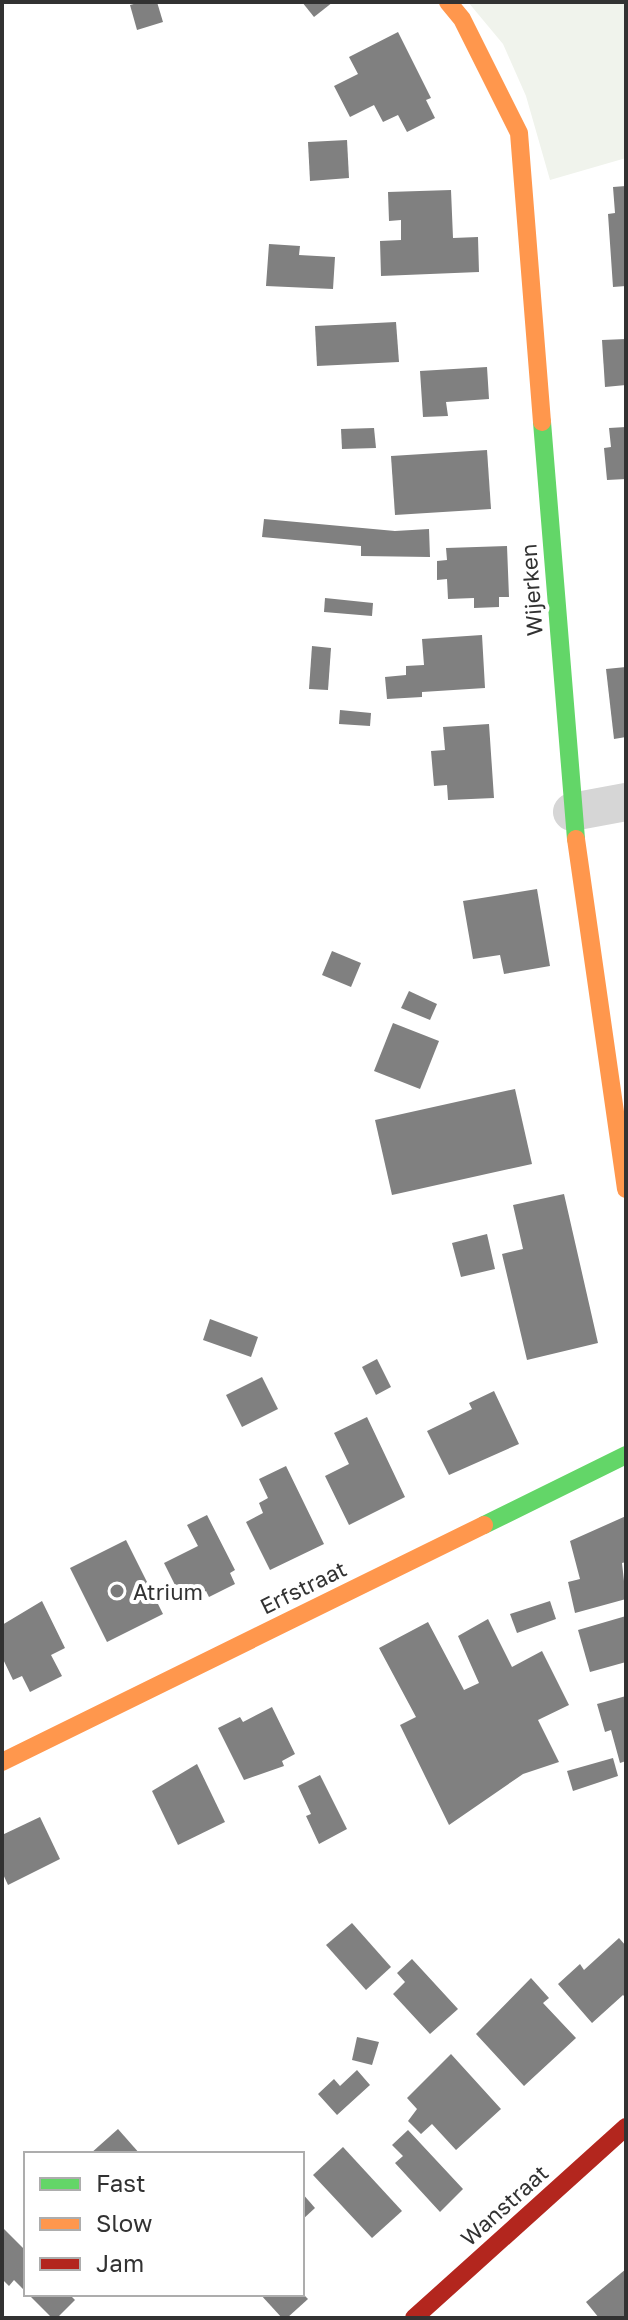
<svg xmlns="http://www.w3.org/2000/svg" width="628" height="2320" viewBox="0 0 628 2320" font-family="'Golos Text',sans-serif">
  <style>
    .green { fill: #f0f3ec }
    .building { fill: #808080 }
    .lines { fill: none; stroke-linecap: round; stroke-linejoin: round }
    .street { stroke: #d6d6d6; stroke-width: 38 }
    .fast { stroke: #63d668; stroke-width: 18 }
    .slow { stroke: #ff974d; stroke-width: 18 }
    .jam { stroke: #b3261e; stroke-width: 18 }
    .poi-dot { fill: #7a7a7a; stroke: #fff; stroke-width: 3 }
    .labels { text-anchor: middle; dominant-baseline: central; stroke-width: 8; stroke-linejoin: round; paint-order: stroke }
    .street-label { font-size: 22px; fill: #323232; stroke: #fff }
    .poi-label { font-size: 22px; fill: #323232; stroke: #fff; text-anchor: start }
  </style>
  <rect width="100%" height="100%" fill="#fff"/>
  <!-- green -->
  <polygon class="green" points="468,2 626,2 626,158 550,180 526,96 503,44"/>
  <!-- building -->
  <g class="building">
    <polygon points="141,2 157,2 163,22 137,30 130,5"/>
    <polygon points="302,2 333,2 314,17"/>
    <polygon points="398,32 431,98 426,100 435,118 407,132 398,115 383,122 374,105 350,117 334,86 358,74 349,57"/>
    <polygon points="347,140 349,178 310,181 308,142"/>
    <polygon points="626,186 626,286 613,287 608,214 615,213 613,187"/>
    <polygon points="451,190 453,238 478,237 479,272 381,276 380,241 401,240 401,220 389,221 388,192"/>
    <polygon points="269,244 300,246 299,255 335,257 333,289 266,286"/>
    <polygon points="396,322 399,362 317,366 315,326"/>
    <polygon points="626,339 626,385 605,387 602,340"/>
    <polygon points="487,367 489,399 446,402 448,416 423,417 420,371"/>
    <polygon points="626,427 626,479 607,480 604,448 611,447 609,428"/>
    <polygon points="374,428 376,448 342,449 341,429"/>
    <polygon points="487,450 491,509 395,515 391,456"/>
    <polygon points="264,519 395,531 429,529 430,557 361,556 361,546 262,537"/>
    <polygon points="507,546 509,597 499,597 499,607 474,608 474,598 448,599 447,579 437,580 437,561 447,560 446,548"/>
    <polygon points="325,598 373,603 372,616 324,612"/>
    <polygon points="482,635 485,688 422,692 422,697 387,699 385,677 406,675 406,666 424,665 422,639"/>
    <polygon points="312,646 331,648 328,690 309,689"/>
    <polygon points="626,667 626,737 614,739 606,669"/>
    <polygon points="340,710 371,713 370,726 339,724"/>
    <polygon points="489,724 494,798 448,800 447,785 434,786 431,751 445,750 443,727"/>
    <polygon points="537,889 550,966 504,974 500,955 473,959 463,901"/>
    <polygon points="332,951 361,963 351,987 322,975"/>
    <polygon points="409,991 437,1004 430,1020 401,1008"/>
    <polygon points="393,1023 439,1041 420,1089 374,1071"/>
    <polygon points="515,1089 532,1164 392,1195 375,1120"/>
    <polygon points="564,1194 598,1343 527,1360 502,1254 523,1249 513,1205"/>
    <polygon points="487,1234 495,1269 461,1277 452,1243"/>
    <polygon points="210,1319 258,1337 251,1357 203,1340"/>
    <polygon points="377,1359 391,1387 376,1395 362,1367"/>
    <polygon points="262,1377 278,1409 242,1427 226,1395"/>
    <polygon points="494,1391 519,1444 449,1475 427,1431 472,1409 469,1403"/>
    <polygon points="367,1417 405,1497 349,1525 325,1476 349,1464 334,1433"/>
    <polygon points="286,1466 324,1544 270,1570 246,1522 263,1513 259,1503 268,1498 259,1479"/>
    <polygon points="207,1515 235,1570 230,1573 235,1584 209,1597 206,1591 184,1603 164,1563 198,1546 187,1525"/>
    <polygon points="626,1516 626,1562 622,1563 626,1599 575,1613 568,1582 580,1579 570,1541"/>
    <polygon points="126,1540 163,1614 107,1642 70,1568"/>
    <polygon points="42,1601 65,1648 51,1655 62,1676 30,1692 22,1676 13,1680 2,1657 2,1625"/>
    <polygon points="550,1601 556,1619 517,1633 510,1614"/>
    <polygon points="626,1616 626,1662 590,1672 578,1630"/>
    <polygon points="488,1619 512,1667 542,1651 569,1705 538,1720 559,1762 523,1774 449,1825 400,1725 416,1717 379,1648 428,1622 464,1690 479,1683 458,1636"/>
    <polygon points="626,1696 626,1761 620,1763 611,1730 605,1732 597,1704"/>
    <polygon points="272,1707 295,1754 282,1761 284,1766 244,1780 218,1728 240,1717 243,1722"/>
    <polygon points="613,1758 618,1776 573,1791 567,1771"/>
    <polygon points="197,1764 225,1822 178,1845 152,1791"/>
    <polygon points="320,1775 347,1829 319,1844 306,1816 311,1814 298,1786"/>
    <polygon points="40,1817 60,1859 8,1885 2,1872 2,1835"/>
    <polygon points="352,1923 391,1967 366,1990 326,1945"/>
    <polygon points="619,1938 626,1946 626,1998 623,1995 592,2023 558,1984 580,1964 584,1970"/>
    <polygon points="412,1959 458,2009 430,2034 393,1994 405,1982 397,1973"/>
    <polygon points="531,1978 549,1998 543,2003 576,2038 524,2086 476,2034"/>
    <polygon points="357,2037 379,2042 372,2065 352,2060"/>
    <polygon points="451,2054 501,2109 456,2150 432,2124 421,2134 408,2121 417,2109 407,2098"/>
    <polygon points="357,2070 370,2085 337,2115 318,2094 334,2079 340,2086"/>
    <polygon points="118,2129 140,2154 90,2154"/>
    <polygon points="408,2130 463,2189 440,2212 395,2163 403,2156 392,2145"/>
    <polygon points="343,2147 402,2211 372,2238 313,2175"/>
    <polygon points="302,2193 315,2208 302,2220"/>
    <polygon points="2,2227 26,2251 26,2292 14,2280 9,2286 2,2279"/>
    <polygon points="626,2269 626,2318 599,2318 586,2302"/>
    <polygon points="28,2294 69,2294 75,2300 57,2318 52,2318"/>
    <polygon points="260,2294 303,2294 308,2299 287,2318 282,2318"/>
  </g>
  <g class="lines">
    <!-- street -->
    <polyline class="street" points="572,812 626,802"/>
    <!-- fast -->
    <g class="fast">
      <polyline points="542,422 576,839"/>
      <polyline points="484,1525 626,1455"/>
    </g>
    <!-- slow -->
    <g class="slow">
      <polyline points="448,2 462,19 519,133 542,422"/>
      <polyline points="576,839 626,1189"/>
      <polyline points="2,1762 484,1525"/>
    </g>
    <!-- jam -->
    <polyline class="jam" points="414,2318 626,2127"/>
  </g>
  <!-- markers -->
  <circle class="poi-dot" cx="117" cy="1591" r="8"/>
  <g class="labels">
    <!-- street labels -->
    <g class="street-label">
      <text transform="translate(531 590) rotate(-94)">Wijerken</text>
      <text transform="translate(303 1587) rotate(-26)">Erfstraat</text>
      <text transform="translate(504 2205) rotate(-42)">Wanstraat</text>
    </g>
    <!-- poi labels -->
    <g class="poi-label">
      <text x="133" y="1591">Atrium</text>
    </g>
  </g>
  <!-- border -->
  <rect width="628" height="2320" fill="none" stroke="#323232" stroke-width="8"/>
  <!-- legend -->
  <rect x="24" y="2152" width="280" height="144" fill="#ffffff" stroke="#adadad" stroke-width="2"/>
  <rect x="40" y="2178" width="40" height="12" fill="#63d668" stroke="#adadad" stroke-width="2"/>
  <text x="96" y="2192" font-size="24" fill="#323232">Fast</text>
  <rect x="40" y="2218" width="40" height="12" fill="#ff974d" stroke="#adadad" stroke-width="2"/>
  <text x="96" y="2232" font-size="24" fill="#323232">Slow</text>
  <rect x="40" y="2258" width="40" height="12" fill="#b3261e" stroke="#adadad" stroke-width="2"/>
  <text x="96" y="2272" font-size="24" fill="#323232">Jam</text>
</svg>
